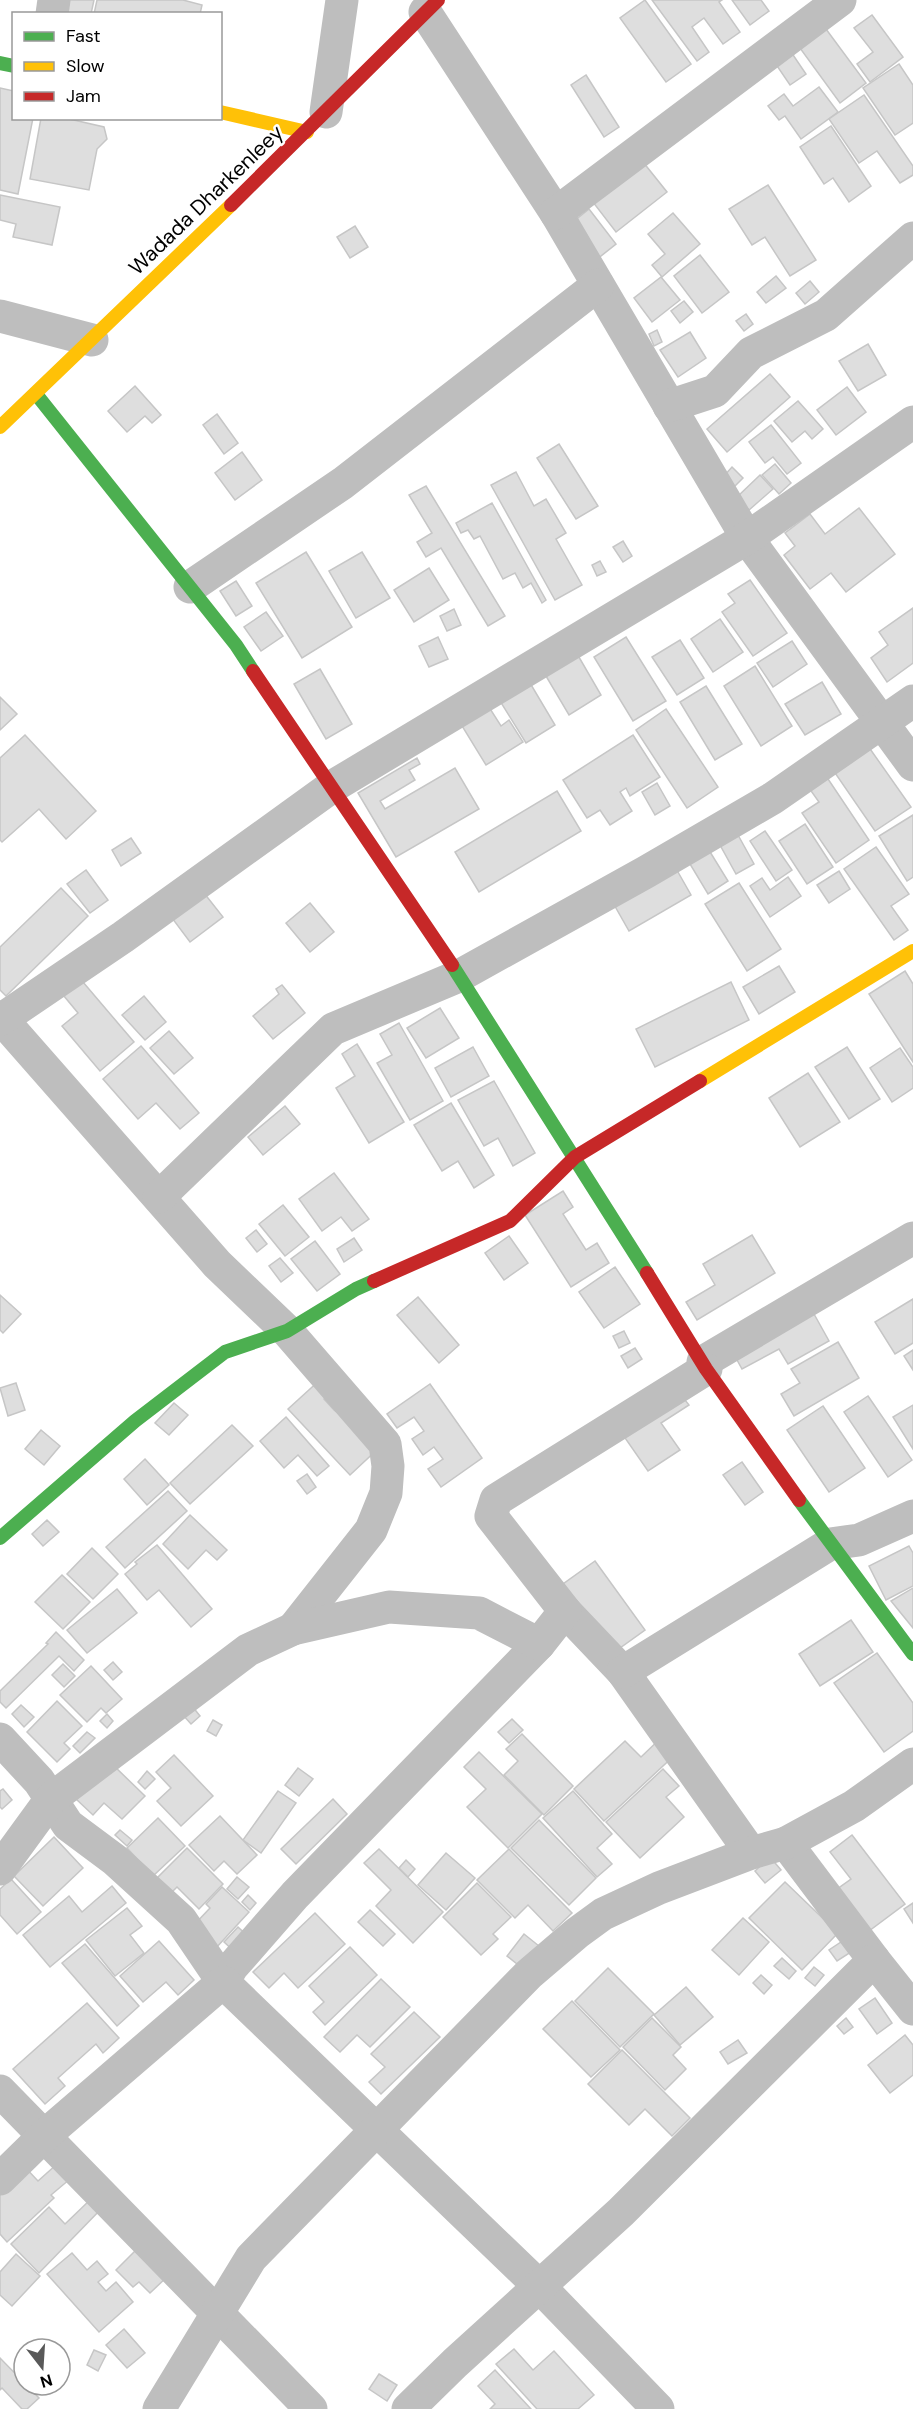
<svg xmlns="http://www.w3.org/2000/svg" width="913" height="2409" viewBox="0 0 913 2409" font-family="'DM Sans',sans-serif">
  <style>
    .building { fill: #dedede; stroke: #c6c6c6; stroke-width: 1.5 }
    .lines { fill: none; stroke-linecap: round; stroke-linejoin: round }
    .street { stroke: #bebebe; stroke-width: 33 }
    .fast { stroke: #4caf50; stroke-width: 14 }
    .slow { stroke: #ffc107; stroke-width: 14 }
    .jam { stroke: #c62828; stroke-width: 14 }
    .labels { text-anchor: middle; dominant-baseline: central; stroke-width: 5; stroke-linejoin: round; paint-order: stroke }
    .street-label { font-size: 21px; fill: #000; stroke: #fff }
  </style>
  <rect width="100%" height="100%" fill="#fff"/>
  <!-- building -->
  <g class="building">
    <polygon points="69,0 94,0 91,14 66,14"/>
    <polygon points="97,0 183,0 202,5 200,14 94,14"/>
    <polygon points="645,0 691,64 666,82 620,18"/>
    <polygon points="652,0 722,0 719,2 740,32 723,44 704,18 692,27 709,52 697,61"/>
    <polygon points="732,0 761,0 769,11 750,25"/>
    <polygon points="872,15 903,57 870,82 857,64 873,52 854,28"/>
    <polygon points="823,25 866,83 840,103 797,44"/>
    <polygon points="789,49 806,74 790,85 773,60"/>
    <polygon points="899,64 913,85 913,123 895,135 863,88"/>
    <polygon points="586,75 619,127 604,137 571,85"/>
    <polygon points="819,87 838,112 801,139 785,116 779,120 768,106 784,94 793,106"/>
    <polygon points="0,88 14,91 14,118 33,118 18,194 0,190"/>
    <polygon points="864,95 913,166 913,175 900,183 877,151 859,163 829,119"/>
    <polygon points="41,118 65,118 104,127 107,139 97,149 89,190 30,179"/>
    <polygon points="831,126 871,186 849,202 833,178 824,184 800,147"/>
    <polygon points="639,157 667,192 616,232 589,197"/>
    <polygon points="768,185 816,260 790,276 765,237 752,245 729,209"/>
    <polygon points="0,195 60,207 52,245 13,237 16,224 0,220"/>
    <polygon points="589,209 616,244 596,260 568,226"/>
    <polygon points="673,213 700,244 662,277 652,265 665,254 648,234"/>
    <polygon points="355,226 368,247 350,258 337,237"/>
    <polygon points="700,255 729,292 702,313 674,276"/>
    <polygon points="776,276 786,288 766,303 757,292"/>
    <polygon points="661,277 680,300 652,322 634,298"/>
    <polygon points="810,281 819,292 805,304 796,293"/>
    <polygon points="684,301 693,312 680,323 671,311"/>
    <polygon points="746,314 753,324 744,331 736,321"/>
    <polygon points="657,330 662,342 654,346 649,334"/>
    <polygon points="690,332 706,358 678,377 660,350"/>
    <polygon points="868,344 886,375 858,391 839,361"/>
    <polygon points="770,374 790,397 727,452 707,429"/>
    <polygon points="135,386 161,415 152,423 145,416 127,432 108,411"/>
    <polygon points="847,387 866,412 836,435 817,410"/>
    <polygon points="798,401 823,429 812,439 805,431 792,442 774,421"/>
    <polygon points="217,414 238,443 224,454 203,425"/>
    <polygon points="771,425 801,463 787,474 773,457 765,463 749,442"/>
    <polygon points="559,444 598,506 576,519 537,458"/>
    <polygon points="242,452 262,480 235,500 215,473"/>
    <polygon points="775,464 791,483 779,494 762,475"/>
    <polygon points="732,467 743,478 734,487 723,477"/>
    <polygon points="516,472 534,506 546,499 566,533 556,539 582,585 555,600 491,485"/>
    <polygon points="760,475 773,489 749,510 737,497"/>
    <polygon points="426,486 505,616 488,626 441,548 426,557 417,542 432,533 409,495"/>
    <polygon points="492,503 546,600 542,603 531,583 523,588 515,573 503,579 480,536 474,539 468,530 461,533 456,523"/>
    <polygon points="859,508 895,554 846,592 831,573 810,589 784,555 795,546 785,533 810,514 825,534"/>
    <polygon points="623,541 632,556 623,562 613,547"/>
    <polygon points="306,552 352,627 302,658 256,583"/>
    <polygon points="362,552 390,598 356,618 329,571"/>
    <polygon points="600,561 606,572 597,576 592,565"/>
    <polygon points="429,568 449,600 414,622 394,590"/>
    <polygon points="750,580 787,633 753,656 722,612 735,603 728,594"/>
    <polygon points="236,581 252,606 236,616 220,591"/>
    <polygon points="913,608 913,663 887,682 871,658 888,645 879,632"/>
    <polygon points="454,609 461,625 447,631 440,616"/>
    <polygon points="266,612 283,636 261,651 244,627"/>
    <polygon points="720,619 743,652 713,672 691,639"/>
    <polygon points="438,637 448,659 429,667 419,646"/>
    <polygon points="626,637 666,701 633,721 594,657"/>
    <polygon points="680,640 704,678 677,695 652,657"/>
    <polygon points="792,641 807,664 773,687 757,663"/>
    <polygon points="576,652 601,695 569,715 543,671"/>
    <polygon points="755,666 792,726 761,746 724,686"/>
    <polygon points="320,669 352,724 326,739 294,684"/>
    <polygon points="822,682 841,714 805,735 785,704"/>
    <polygon points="530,683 555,725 526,743 500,701"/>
    <polygon points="706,686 742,744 715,760 680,702"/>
    <polygon points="0,697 17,714 0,730"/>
    <polygon points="487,704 501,726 509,720 523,742 486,765 459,721"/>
    <polygon points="666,709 718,787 687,808 636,730"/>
    <polygon points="25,735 96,811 66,839 39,809 2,842 0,840 0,758"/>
    <polygon points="633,735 660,777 630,796 626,788 620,792 632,811 610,825 600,810 587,818 563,780"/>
    <polygon points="868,746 911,807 875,831 833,770"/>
    <polygon points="417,758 420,764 409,770 415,780 380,801 385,809 455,768 479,809 396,857 358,793"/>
    <polygon points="822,770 869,840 836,863 802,813 819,802 804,781"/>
    <polygon points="657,783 670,806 655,815 642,792"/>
    <polygon points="557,791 581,831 479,892 455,852"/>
    <polygon points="913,815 913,877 907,881 879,836"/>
    <polygon points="805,824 833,867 807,884 779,841"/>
    <polygon points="765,831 792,870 776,881 750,841"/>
    <polygon points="738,835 754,864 736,874 720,845"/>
    <polygon points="131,838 141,853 121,866 112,850"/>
    <polygon points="707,847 728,881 708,894 687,859"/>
    <polygon points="876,847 909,894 891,906 908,930 894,940 844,869"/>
    <polygon points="674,865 691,895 629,931 612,901"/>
    <polygon points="86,870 108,900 90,913 67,884"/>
    <polygon points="839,871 850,889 829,903 817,885"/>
    <polygon points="788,877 801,896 770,917 750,886 762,878 770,890"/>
    <polygon points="739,883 781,949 747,971 705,904"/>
    <polygon points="61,888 88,916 6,996 0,990 0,947"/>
    <polygon points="204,893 223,917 190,942 172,918"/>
    <polygon points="310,903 334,932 310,952 286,923"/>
    <polygon points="779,966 795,992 759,1014 743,987"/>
    <polygon points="905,971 913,984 913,1062 869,994"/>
    <polygon points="77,975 134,1042 100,1071 62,1026 78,1013 59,990"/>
    <polygon points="731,982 749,1020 655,1067 636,1029"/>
    <polygon points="282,985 305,1013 273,1039 253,1016 279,994 276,989"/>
    <polygon points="144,996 166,1022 145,1040 122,1015"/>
    <polygon points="440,1008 459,1038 426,1058 407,1028"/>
    <polygon points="399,1023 443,1101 410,1120 377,1063 392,1055 380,1034"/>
    <polygon points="169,1031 193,1058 174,1074 150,1048"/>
    <polygon points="357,1044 404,1122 369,1143 336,1088 355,1076 342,1054"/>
    <polygon points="141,1046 199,1113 180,1129 156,1103 138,1119 103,1079"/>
    <polygon points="473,1047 489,1076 451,1097 435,1068"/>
    <polygon points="847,1047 880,1099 849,1119 815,1067"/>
    <polygon points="900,1048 913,1067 913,1088 892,1102 870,1068"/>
    <polygon points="808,1073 840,1122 800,1147 769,1098"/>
    <polygon points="494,1081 535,1153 513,1166 498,1138 484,1146 458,1100"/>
    <polygon points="451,1103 494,1175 474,1188 458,1161 442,1171 414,1125"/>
    <polygon points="285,1106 300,1124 263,1155 248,1137"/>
    <polygon points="334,1173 369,1219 352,1231 341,1217 322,1231 299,1199"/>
    <polygon points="563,1191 573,1207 563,1214 586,1250 597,1243 609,1263 571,1287 525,1215"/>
    <polygon points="283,1205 309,1237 285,1256 259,1224"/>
    <polygon points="256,1230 267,1244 257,1252 246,1238"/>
    <polygon points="752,1235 775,1273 697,1320 686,1302 715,1285 703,1264"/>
    <polygon points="509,1236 528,1263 504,1280 485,1253"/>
    <polygon points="354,1238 362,1250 344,1262 337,1249"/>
    <polygon points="315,1241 340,1274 317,1291 291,1259"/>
    <polygon points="280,1258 293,1273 281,1282 269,1266"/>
    <polygon points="615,1267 640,1304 604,1328 579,1292"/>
    <polygon points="0,1295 21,1314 3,1333 0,1330"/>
    <polygon points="418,1297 459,1345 439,1363 397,1315"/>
    <polygon points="913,1299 913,1343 895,1354 875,1322"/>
    <polygon points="809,1305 829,1341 788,1364 779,1349 742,1369 731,1349"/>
    <polygon points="624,1331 630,1343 619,1348 613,1336"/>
    <polygon points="838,1342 859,1378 794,1416 781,1394 800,1383 791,1369"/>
    <polygon points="635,1348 642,1359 628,1368 621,1356"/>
    <polygon points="913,1350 913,1370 904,1356"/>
    <polygon points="322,1378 334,1390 324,1399 334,1410 382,1445 350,1475 288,1409"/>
    <polygon points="16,1383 25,1410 8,1416 0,1388"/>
    <polygon points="430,1384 482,1458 441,1487 428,1469 443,1459 434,1447 423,1455 412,1439 424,1431 414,1417 397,1428 387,1414"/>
    <polygon points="681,1395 689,1405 661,1423 680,1450 648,1471 623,1435"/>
    <polygon points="868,1396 912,1460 888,1477 844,1412"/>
    <polygon points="174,1403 188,1415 169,1435 155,1423"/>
    <polygon points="913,1405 913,1449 893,1417"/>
    <polygon points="823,1406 865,1468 829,1492 787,1430"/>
    <polygon points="286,1417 329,1466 317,1476 298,1455 284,1468 260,1441"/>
    <polygon points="232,1425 253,1446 190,1504 170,1483"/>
    <polygon points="41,1430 60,1446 44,1465 25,1449"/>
    <polygon points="145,1459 169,1485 147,1505 124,1479"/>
    <polygon points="742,1462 763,1492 745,1505 723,1475"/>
    <polygon points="307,1474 316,1487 307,1494 297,1481"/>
    <polygon points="168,1491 187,1511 125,1568 106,1547"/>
    <polygon points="190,1515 227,1550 217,1560 206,1550 188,1569 163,1544"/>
    <polygon points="47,1520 59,1532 43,1546 32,1534"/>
    <polygon points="157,1545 212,1609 191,1627 159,1590 147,1600 125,1574 137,1564 135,1562"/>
    <polygon points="909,1546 913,1553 913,1586 886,1600 869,1566"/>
    <polygon points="92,1548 118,1574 93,1599 67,1574"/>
    <polygon points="595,1561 645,1630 613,1653 563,1584"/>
    <polygon points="62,1575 90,1602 63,1629 35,1602"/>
    <polygon points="913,1588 913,1628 891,1601"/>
    <polygon points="117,1589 137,1613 87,1653 67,1630"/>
    <polygon points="851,1620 873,1652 820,1686 799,1654"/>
    <polygon points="56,1632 84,1660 74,1671 59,1656 6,1708 0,1702 0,1691 48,1644 46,1643"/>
    <polygon points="877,1653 913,1703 913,1731 884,1752 834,1683"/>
    <polygon points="113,1662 122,1672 113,1680 104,1670"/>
    <polygon points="63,1664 75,1676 64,1687 52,1675"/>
    <polygon points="91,1666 122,1699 106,1713 101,1708 87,1722 60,1695"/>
    <polygon points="57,1701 82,1726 64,1743 70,1749 57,1762 27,1732"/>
    <polygon points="21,1705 34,1717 24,1727 12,1714"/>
    <polygon points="192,1706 200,1716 191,1724 183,1715"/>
    <polygon points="107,1714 113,1721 107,1728 100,1721"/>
    <polygon points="512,1719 523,1730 509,1743 498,1732"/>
    <polygon points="213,1720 222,1725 216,1736 207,1731"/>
    <polygon points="87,1732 95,1738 80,1753 73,1746"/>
    <polygon points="522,1734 573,1786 544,1815 504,1775 518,1761 506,1749"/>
    <polygon points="663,1736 678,1752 604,1821 574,1789 625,1741 641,1757"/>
    <polygon points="479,1752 542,1814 508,1848 467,1807 486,1789 464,1767"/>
    <polygon points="174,1755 213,1796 181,1826 157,1801 171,1788 156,1772"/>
    <polygon points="111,1763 145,1796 122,1819 104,1803 93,1815 76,1799"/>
    <polygon points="298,1768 313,1779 299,1796 285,1785"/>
    <polygon points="663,1769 679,1786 666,1797 684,1817 640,1858 606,1822"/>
    <polygon points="147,1771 155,1779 145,1789 138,1782"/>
    <polygon points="3,1789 12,1800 2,1809 0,1807 0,1791"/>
    <polygon points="278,1791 296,1803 261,1853 243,1840"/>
    <polygon points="573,1791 612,1834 597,1848 612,1864 597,1877 543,1818"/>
    <polygon points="333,1799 347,1814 296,1864 281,1849"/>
    <polygon points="220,1816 257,1855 237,1874 224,1861 214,1871 189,1845"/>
    <polygon points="158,1818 185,1846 153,1876 127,1848"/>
    <polygon points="539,1820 596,1878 569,1905 511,1848"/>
    <polygon points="120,1830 132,1840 127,1846 115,1835"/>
    <polygon points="852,1835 905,1904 865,1934 833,1892 851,1879 830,1852"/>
    <polygon points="54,1837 83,1868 43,1906 14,1876"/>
    <polygon points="187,1848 223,1884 199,1909 177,1887 172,1892 157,1878"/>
    <polygon points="379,1849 443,1912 413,1943 376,1906 391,1890 364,1863"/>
    <polygon points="509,1849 572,1913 553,1931 528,1905 515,1918 477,1880"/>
    <polygon points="446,1853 475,1878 446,1910 418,1885"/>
    <polygon points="770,1857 781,1870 765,1883 755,1871"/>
    <polygon points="406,1860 415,1869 408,1877 399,1868"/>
    <polygon points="237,1877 249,1887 238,1899 227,1889"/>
    <polygon points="11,1879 41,1912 17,1934 0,1915 0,1889"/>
    <polygon points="785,1882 838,1933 802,1970 749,1918"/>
    <polygon points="477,1883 511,1917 493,1934 498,1939 481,1955 443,1917"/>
    <polygon points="112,1886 126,1903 50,1967 23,1935 69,1896 82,1912"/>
    <polygon points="222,1887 249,1912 216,1948 193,1926 210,1908 206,1904"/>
    <polygon points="248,1895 256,1903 250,1910 242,1902"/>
    <polygon points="913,1903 913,1923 904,1909"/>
    <polygon points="127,1908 142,1926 130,1935 144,1953 115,1976 86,1940"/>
    <polygon points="370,1910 395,1934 383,1946 358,1922"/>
    <polygon points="315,1913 345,1944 298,1988 284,1973 269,1988 253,1972"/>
    <polygon points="743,1918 769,1942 739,1975 712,1950"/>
    <polygon points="238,1927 251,1939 237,1954 224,1942"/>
    <polygon points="524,1934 539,1946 522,1968 507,1956"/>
    <polygon points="844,1940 851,1952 837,1961 829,1950"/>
    <polygon points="159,1941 194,1980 178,1995 166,1982 143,2002 120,1976"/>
    <polygon points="85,1944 139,2006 117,2026 62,1963"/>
    <polygon points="350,1947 377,1975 325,2025 313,2012 324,2002 309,1986"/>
    <polygon points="782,1958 796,1971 789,1979 774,1966"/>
    <polygon points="814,1967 824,1975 815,1986 805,1978"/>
    <polygon points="608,1968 654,2014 620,2047 575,2001"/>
    <polygon points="761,1975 772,1985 764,1994 753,1983"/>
    <polygon points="381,1979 410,2007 370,2047 357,2035 340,2052 324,2037"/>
    <polygon points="686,1987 713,2017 680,2045 654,2015"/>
    <polygon points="875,1998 892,2023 877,2034 859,2009"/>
    <polygon points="572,2001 620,2050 591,2077 543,2029"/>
    <polygon points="87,2003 119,2038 103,2053 96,2044 58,2078 65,2086 45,2104 13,2069"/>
    <polygon points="414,2012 440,2037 381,2094 369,2082 385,2067 371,2054"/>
    <polygon points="652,2018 681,2047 673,2055 686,2069 665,2090 623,2047"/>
    <polygon points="846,2018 853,2027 844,2034 837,2026"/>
    <polygon points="905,2035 913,2045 913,2075 890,2093 868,2065"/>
    <polygon points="738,2040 747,2053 728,2064 720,2052"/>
    <polygon points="622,2050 690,2118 672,2136 645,2109 629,2125 588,2084"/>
    <polygon points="22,2164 38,2181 57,2164 70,2179 51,2195 54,2198 7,2242 0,2234 0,2184"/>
    <polygon points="92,2198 102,2208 39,2273 11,2244 49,2207 65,2224"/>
    <polygon points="141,2245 169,2275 150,2293 139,2282 133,2287 116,2270"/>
    <polygon points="72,2253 87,2270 97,2261 108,2274 98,2282 106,2291 116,2282 133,2302 99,2332 47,2274"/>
    <polygon points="16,2254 40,2276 12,2306 0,2295 0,2272"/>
    <polygon points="124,2329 145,2353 127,2368 106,2345"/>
    <polygon points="514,2349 533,2370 554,2351 594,2395 578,2409 537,2409 496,2364"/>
    <polygon points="94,2350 106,2355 98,2371 87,2365"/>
    <polygon points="0,2358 39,2398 27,2409 22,2409 2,2388 0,2390"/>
    <polygon points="495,2370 531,2409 490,2409 495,2404 478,2386"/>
    <polygon points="379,2374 397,2385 387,2401 369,2389"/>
  </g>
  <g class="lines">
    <!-- street -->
    <g class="street">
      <polyline points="425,12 556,213 747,538 913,765"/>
      <polyline points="52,14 54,0"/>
      <polyline points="326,112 342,0"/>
      <polyline points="556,213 840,0"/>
      <polyline points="0,316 92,340"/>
      <polyline points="669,406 715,391 751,353 826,315 913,238"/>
      <polyline points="190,587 343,483 598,285"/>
      <polyline points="0,1017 217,1264 287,1331 385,1444 388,1466 386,1493 371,1530 293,1629"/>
      <polyline points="2,1019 123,937 330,788 747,538 913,422"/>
      <polyline points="159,1197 333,1029 459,976 646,872 773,798 913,701"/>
      <polyline points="703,1362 913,1238"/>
      <polyline points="565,1611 623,1672 751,1853"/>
      <polyline points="623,1672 830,1544 859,1540 913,1516"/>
      <polyline points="0,1739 39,1781 68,1825 115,1860 181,1920 223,1982 232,1967 295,1895 539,1644"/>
      <polyline points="786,1843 874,1960"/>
      <polyline points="0,1869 51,1799 248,1650 293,1629 389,1607 479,1613 539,1644 565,1611 491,1516 496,1500 706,1369"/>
      <polyline points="0,2091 311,2409"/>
      <polyline points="0,2179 44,2136 223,1982 539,2286 658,2409"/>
      <polyline points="159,2409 251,2258 529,1974 577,1933 603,1914 659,1888 751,1853 786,1843 854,1806 913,1764"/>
      <polyline points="408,2409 455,2363 621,2212 874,1960 913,2009"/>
    </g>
    <!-- fast -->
    <g class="fast">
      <polyline points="0,63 14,66"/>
      <polyline points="36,394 236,645 253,671"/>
      <polyline points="452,965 647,1273"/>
      <polyline points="799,1500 913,1654"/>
      <polyline points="0,1538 135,1421 225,1352 287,1331 356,1289 374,1281"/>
    </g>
    <!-- slow -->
    <g class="slow">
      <polyline points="220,112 307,132"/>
      <polyline points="0,427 231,205"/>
      <polyline points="700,1081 913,951"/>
    </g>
    <!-- jam -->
    <g class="jam">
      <polyline points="231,205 438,0"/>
      <polyline points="253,671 452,965"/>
      <polyline points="647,1273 706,1369 799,1500"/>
      <polyline points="374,1281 510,1221 575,1157 700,1081"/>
    </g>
  </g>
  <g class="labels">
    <!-- street labels -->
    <g class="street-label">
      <text transform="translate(206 200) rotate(-44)">Wadada Dharkenleey</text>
    </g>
  </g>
  <!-- legend -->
  <rect x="12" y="12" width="210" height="108" fill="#ffffff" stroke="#999999" stroke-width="1.5"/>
  <rect x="24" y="32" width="30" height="9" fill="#4caf50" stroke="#999999" stroke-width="1.5"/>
  <text x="66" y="42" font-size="18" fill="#000000">Fast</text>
  <rect x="24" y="62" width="30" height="9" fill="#ffc107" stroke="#999999" stroke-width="1.5"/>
  <text x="66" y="72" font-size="18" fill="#000000">Slow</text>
  <rect x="24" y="92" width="30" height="9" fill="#c62828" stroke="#999999" stroke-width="1.5"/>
  <text x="66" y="102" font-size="18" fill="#000000">Jam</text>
  <!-- north arrow -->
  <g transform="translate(42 2367) rotate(163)"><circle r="28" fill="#ffffff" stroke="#999999" stroke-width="1.5"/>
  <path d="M0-4.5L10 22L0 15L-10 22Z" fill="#595959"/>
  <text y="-9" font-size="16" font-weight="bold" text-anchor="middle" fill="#000000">N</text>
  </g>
</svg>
